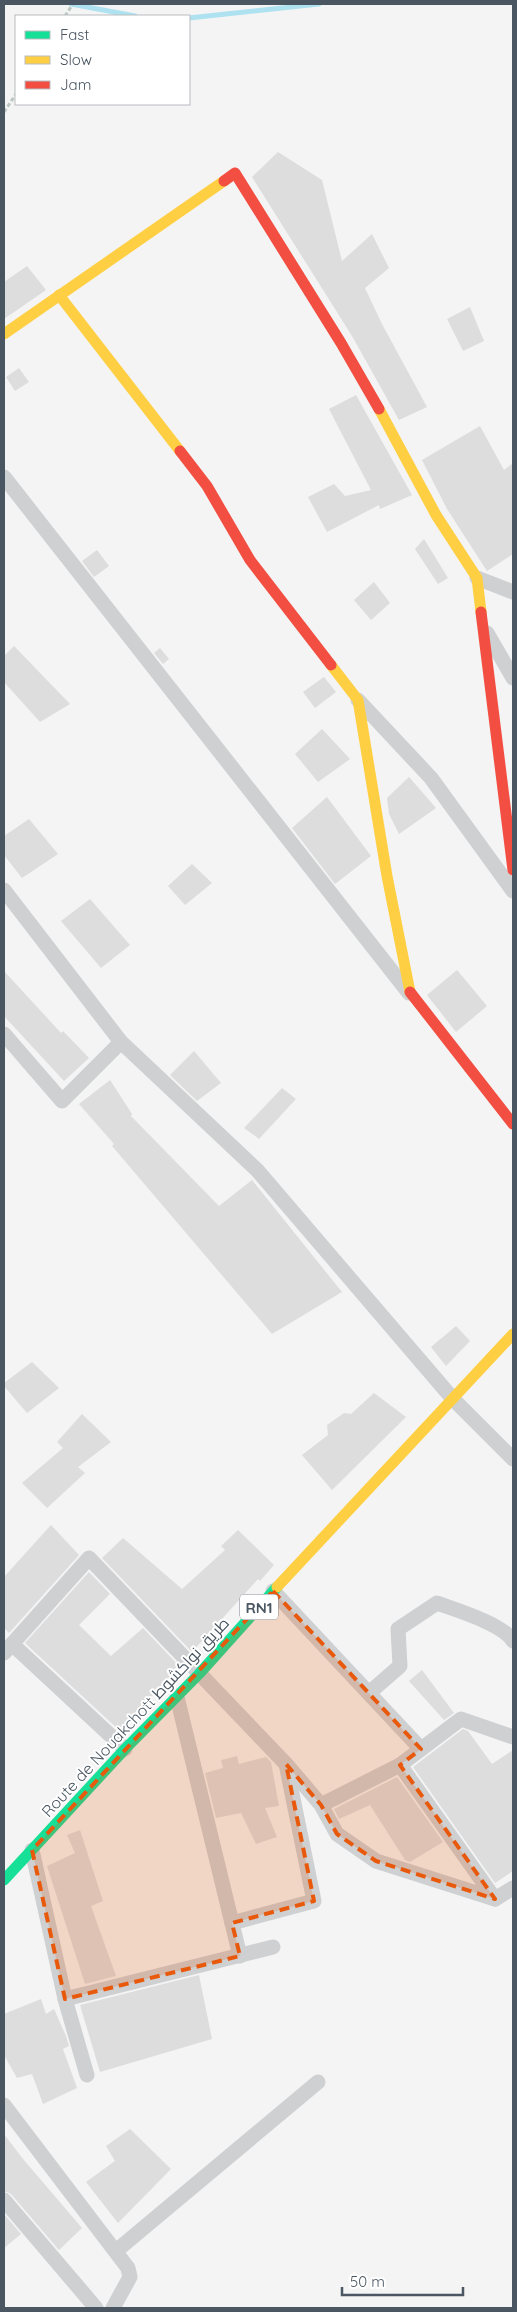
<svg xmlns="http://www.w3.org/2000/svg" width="517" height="2312" viewBox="0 0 517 2312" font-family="Quicksand,Cairo,sans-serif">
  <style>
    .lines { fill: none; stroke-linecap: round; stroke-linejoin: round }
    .stream { stroke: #aee2f0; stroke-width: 5 }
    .building { fill: #ddddde }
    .path { stroke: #bcc7c4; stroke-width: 3; stroke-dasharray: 4 2.5; stroke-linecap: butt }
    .street { stroke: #ced0d2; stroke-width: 15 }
    .fast { stroke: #16e098; stroke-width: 11 }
    .slow { stroke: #ffcf43; stroke-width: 11 }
    .jam { stroke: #f24e42; stroke-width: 11 }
    .marked { fill: #e8590c; fill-opacity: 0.2; stroke: #e8590c; stroke-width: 4; stroke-dasharray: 10 6; stroke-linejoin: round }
    .labels { text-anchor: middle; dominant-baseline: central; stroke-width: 4; stroke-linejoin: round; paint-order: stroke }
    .shield { fill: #fff; stroke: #808990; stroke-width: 1 }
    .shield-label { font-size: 15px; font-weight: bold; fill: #4a5661 }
    .street-label { font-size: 16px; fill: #4a5661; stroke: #fff }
  </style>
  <rect width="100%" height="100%" fill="#f4f4f4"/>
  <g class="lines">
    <!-- stream -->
    <g class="stream">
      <polyline points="71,4 135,16"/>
      <polyline points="189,18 319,4"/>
    </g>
  </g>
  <!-- building -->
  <g class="building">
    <polygon points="278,152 322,180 342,261 372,234 389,268 365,288 382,324 427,407 399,420 352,336 252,177"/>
    <polygon points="27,266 46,290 4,319 4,282"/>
    <polygon points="470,307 484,341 463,351 447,319"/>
    <polygon points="19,368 29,382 15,391 6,377"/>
    <polygon points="356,395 412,495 380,509 379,505 327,532 308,497 334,484 345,496 371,490 329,409"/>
    <polygon points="480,426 504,470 513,463 513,554 487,571 447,509 422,460"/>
    <polygon points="424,539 448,578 438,584 415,549"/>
    <polygon points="97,550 109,566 94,577 82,561"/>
    <polygon points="374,582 390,603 371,620 354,600"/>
    <polygon points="14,646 70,704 40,722 4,682 4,656"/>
    <polygon points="160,648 169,659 163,664 154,653"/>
    <polygon points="324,677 336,692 315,708 303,692"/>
    <polygon points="322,729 350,759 318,782 295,754"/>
    <polygon points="409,777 436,808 399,834 389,814 387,798"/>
    <polygon points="327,797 371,856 335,884 292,828"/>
    <polygon points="29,819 58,854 22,878 4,855 4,836"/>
    <polygon points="192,864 212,883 185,905 168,886"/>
    <polygon points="90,899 130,945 101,968 61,921"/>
    <polygon points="457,970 487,1006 456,1032 427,995"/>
    <polygon points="4,971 61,1033 63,1031 89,1058 64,1081 4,1016"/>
    <polygon points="194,1051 221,1083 197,1101 170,1075"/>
    <polygon points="110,1080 132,1114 131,1116 219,1206 252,1180 342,1292 272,1334 112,1146 114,1144 79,1104"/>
    <polygon points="282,1088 296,1099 259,1139 244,1128"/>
    <polygon points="456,1326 470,1341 446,1366 431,1347"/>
    <polygon points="32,1362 59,1388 27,1413 4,1386 4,1383"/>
    <polygon points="374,1393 406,1417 332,1490 302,1455 328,1435 327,1425 344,1413 351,1414"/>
    <polygon points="82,1414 111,1442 78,1467 85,1473 47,1508 22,1483 63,1448 57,1442"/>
    <polygon points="51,1525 79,1555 9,1633 4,1628 4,1577"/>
    <polygon points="238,1530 274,1565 260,1581 258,1579 192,1652 102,1558 123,1538 182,1589 225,1550 221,1546"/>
    <polygon points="89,1572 110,1594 79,1625 111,1656 143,1628 180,1667 119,1730 25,1643"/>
    <polygon points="422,1670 454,1713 444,1720 409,1681"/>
    <polygon points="463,1729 468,1731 492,1764 513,1750 513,1871 495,1883 413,1767"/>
    <polygon points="237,1756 239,1764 266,1757 271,1762 279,1806 265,1808 277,1837 256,1844 241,1813 216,1818 205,1773 223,1768 221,1760"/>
    <polygon points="397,1777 443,1842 410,1862 405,1860 370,1805 339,1819 334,1809"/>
    <polygon points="80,1830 103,1901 91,1906 116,1976 85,1984 47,1866 75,1853 67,1835"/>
    <polygon points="199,1975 212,2039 100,2072 80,2005"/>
    <polygon points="41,1999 46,2014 54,2009 66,2036 69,2046 63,2049 77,2088 43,2104 32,2074 17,2078 4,2055 4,2014"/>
    <polygon points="130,2129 171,2169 118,2223 86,2182 115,2161 106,2146"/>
    <polygon points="4,2134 23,2159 82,2228 59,2250 11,2194 4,2191"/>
    <polygon points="4,2214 21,2234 4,2248"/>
  </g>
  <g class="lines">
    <!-- path -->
    <g class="path">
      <polyline points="65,16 73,4"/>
      <polyline points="4,112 16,94"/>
    </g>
    <!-- street -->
    <g class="street">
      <polyline points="4,477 409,993"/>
      <polyline points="477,578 513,592"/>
      <polyline points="487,633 513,678"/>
      <polyline points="358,700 431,778 513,891"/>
      <polyline points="4,890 121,1042 257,1170 453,1399 513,1459"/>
      <polyline points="4,1034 62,1101 121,1042"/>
      <polyline points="273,1591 421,1749"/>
      <polyline points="12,1644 125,1749"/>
      <polyline points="4,1653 89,1558 286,1764 314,1901 232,1923"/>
      <path d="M369 1693 400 1666 398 1629 437 1603C456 1610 503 1624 513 1641"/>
      <polyline points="177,1697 240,1956"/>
      <polyline points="287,1765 321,1805 337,1834 376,1861 495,1899 400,1765 321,1805"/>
      <polyline points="400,1765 461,1719 513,1737"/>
      <polyline points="32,1850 65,1999 273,1947"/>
      <polyline points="495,1899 513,1888"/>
      <polyline points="65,1999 87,2075"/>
      <polyline points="4,2105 128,2268 130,2277 113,2308"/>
      <polyline points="4,2200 96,2308"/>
      <polyline points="116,2251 318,2082"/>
    </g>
    <!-- fast -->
    <polyline class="fast" points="4,1880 125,1749 199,1674 277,1587"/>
    <!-- slow -->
    <g class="slow">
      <polyline points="59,295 180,451"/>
      <polyline points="4,334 224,181"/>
      <polyline points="379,409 436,515 477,578 481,612"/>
      <polyline points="331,665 358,700 387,876 410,992"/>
      <polyline points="277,1587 513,1334"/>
    </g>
    <!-- jam -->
    <g class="jam">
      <polyline points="224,181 235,173 341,343 379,409"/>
      <polyline points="180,451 207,486 250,560 331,665"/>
      <polyline points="481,612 513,870"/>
      <polyline points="410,992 513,1124"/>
    </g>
  </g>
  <!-- marked area -->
  <path class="marked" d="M273 1591 421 1749 400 1765 495 1899 376 1861 337 1834 321 1805 286 1764 314 1901 232 1923 240 1956 65 1999 32 1850Z"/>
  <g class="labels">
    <!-- shield labels -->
    <rect class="shield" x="240" y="1594.5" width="38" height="25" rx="4"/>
    <g class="shield-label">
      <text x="259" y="1607">RN1</text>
    </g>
    <!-- street labels -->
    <g class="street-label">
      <text transform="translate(135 1717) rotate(-47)">Route de Nouakchott طريق نواكشوط</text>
    </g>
  </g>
  <!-- border -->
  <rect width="517" height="2312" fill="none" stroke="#4a5661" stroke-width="10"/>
  <!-- legend -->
  <rect x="15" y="15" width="175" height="90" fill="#ffffff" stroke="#b7bbc0"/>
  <rect x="25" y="31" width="25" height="8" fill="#16e098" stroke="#b7bbc0"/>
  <text x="60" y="40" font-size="15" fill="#4a5661">Fast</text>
  <rect x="25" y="56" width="25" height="8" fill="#ffcf43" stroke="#b7bbc0"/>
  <text x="60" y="65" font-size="15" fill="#4a5661">Slow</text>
  <rect x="25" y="81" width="25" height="8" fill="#f24e42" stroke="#b7bbc0"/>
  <text x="60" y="90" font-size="15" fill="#4a5661">Jam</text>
  <!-- scale -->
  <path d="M342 2287v8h121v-8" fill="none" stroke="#4a5661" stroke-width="2.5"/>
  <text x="350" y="2287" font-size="15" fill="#4a5661" stroke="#ffffff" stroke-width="4" paint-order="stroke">50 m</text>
</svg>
